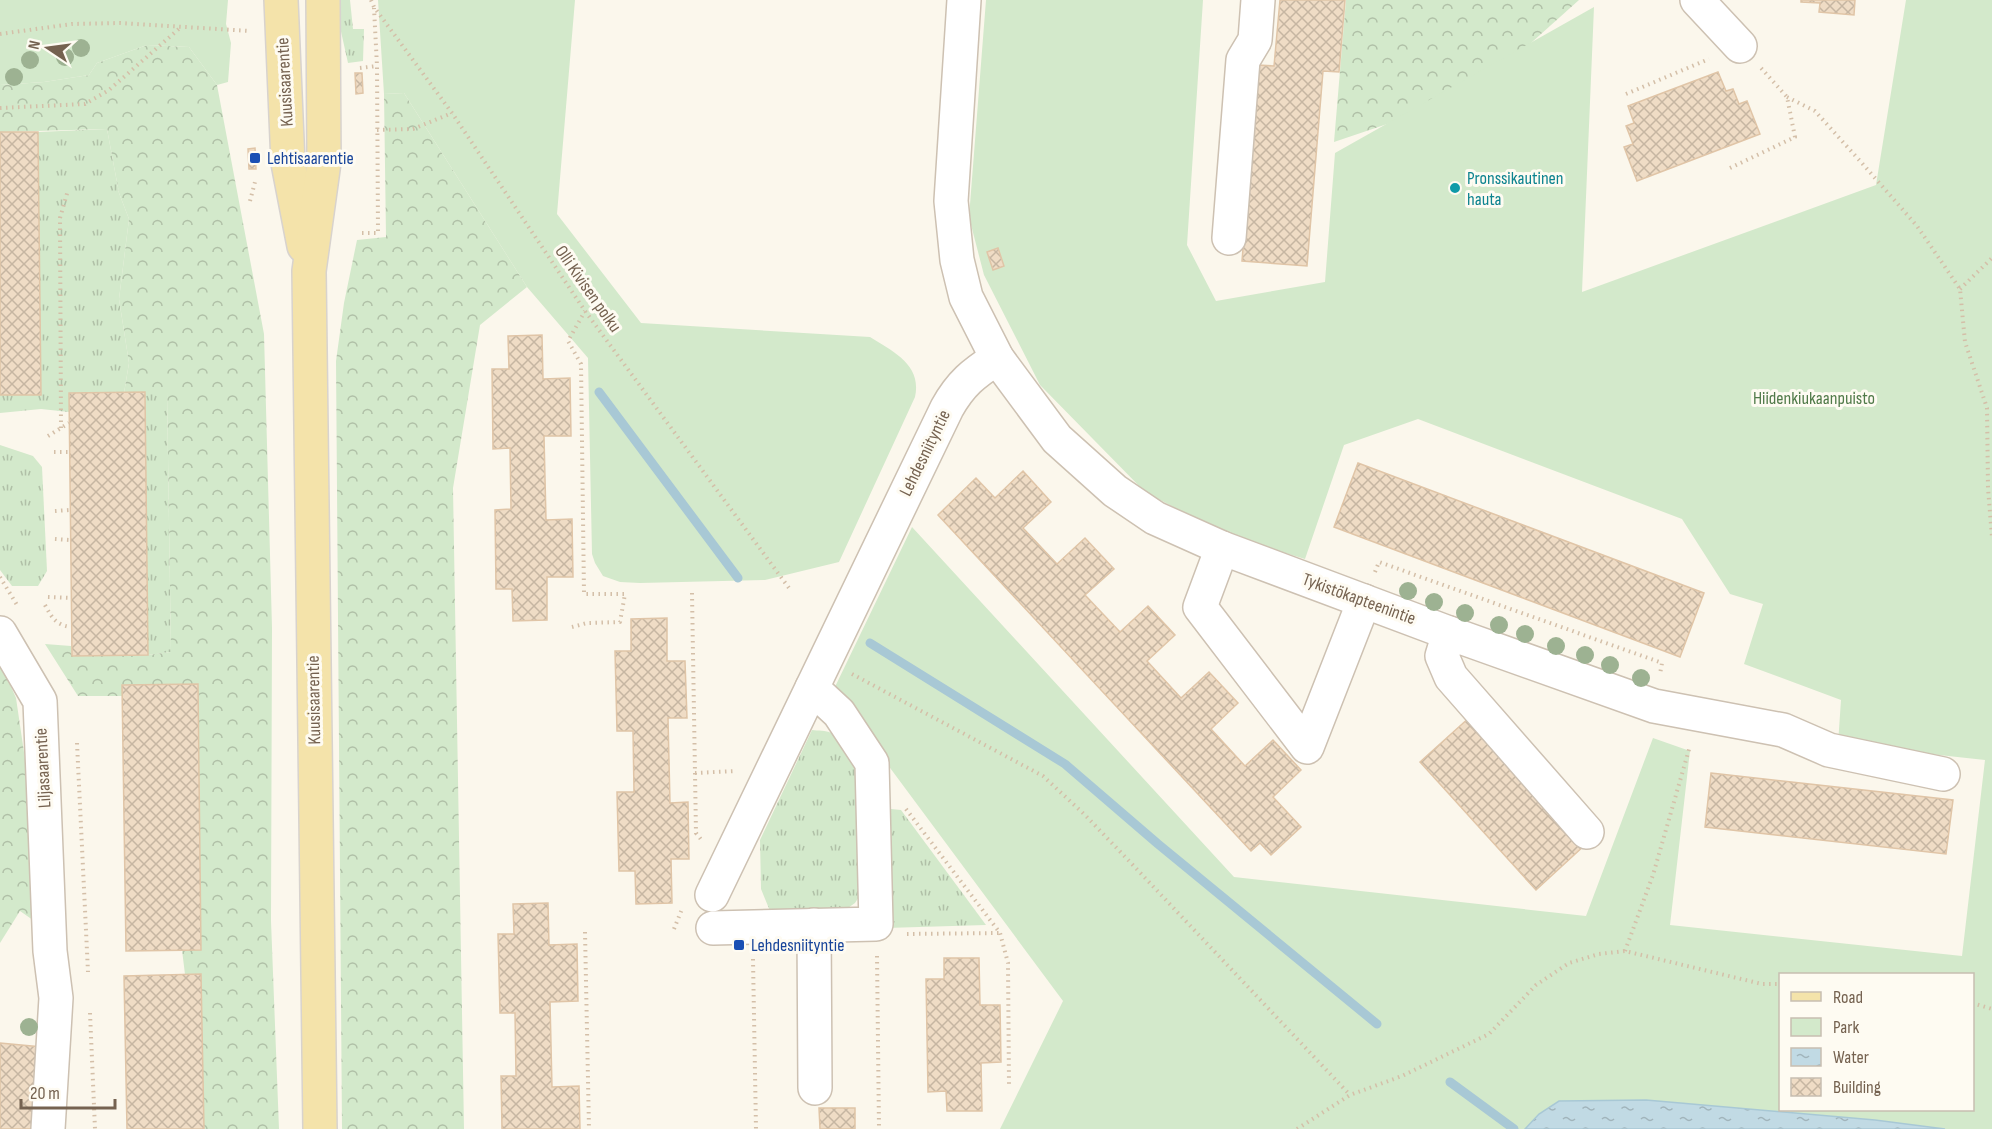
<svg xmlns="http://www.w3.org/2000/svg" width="1992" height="1129" viewBox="0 0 1992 1129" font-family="'Sofia Sans Condensed',sans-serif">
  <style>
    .grass { fill: url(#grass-tufts) }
    .forest { fill: url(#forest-crowns) }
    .park { fill: #d3e9cb; fill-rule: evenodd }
    .water { fill: url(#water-ripples); stroke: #a8c8d5; stroke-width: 1.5 }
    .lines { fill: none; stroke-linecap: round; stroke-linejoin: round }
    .stream { stroke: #a8c8d5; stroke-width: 9 }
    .building { fill: url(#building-cross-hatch); stroke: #e0c5a7; stroke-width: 1.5 }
    .minor-casing { stroke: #cdc1b2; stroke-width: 36 }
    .major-casing { stroke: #d8d3ce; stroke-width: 36 }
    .path { stroke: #d4bfa8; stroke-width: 4; stroke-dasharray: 1.5 4.5; stroke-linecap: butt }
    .minor { stroke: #fff; stroke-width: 33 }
    .major { stroke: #f4e3aa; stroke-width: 33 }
    .tree { fill: #9db292 }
    .transit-dot { fill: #1a4fb4; stroke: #fefbf2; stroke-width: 2 }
    .culture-dot { fill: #0f9aa8; stroke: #fefbf2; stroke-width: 2 }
    .labels { text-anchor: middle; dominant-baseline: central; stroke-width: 6; stroke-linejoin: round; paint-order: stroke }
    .street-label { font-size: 18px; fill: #756250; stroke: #fefbf2 }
    .transit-label { font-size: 18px; fill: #164399; stroke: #fefbf2; text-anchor: start }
    .culture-label { font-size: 18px; fill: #0d838f; stroke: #fefbf2; text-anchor: start }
    .park-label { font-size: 18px; fill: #507a49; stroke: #fefbf2 }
  </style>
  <defs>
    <pattern id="grass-tufts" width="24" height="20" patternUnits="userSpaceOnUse" patternTransform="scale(1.5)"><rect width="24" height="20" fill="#d3e9cb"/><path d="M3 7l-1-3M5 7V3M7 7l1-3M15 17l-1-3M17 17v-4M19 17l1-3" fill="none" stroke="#b0c0a7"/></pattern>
    <pattern id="forest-crowns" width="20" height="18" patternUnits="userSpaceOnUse" patternTransform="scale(1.5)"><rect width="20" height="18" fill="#d3e9cb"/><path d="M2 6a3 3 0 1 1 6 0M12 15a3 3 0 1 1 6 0" fill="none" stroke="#b0c0a7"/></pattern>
    <pattern id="water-ripples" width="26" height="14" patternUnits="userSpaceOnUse" patternTransform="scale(1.5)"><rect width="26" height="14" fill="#c1dae4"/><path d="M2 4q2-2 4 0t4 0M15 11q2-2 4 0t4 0" fill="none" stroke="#a1b4bb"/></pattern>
    <pattern id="building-cross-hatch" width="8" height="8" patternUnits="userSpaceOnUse" patternTransform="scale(1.5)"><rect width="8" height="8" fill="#efdcc5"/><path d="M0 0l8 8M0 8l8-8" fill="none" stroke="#c6b6a2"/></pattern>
  </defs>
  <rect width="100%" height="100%" fill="#fbf7ec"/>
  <!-- grass -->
  <g class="grass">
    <polygon points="334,0 350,0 353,29 364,29 363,61 348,63"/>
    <polygon points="107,129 119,193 129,219 119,299 129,363 124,393 69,393 69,412 41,409 0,413 0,395 41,394 38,132"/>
    <polygon points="145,392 167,392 171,652 148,655"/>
    <polygon points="0,445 33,456 42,467 47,571 38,586 12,586 0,570"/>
    <path d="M812 730C818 731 826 730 831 733 847 741 855 763 859 779L862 892 855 903 845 910 770 911 761 889 760 840Z"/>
    <polygon points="891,809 901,810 986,925 886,928 884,812"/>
  </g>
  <!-- forest -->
  <g class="forest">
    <polygon points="1346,0 1579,0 1473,95 1334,142"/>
    <polygon points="147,45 189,47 217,85 264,334 272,628 271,921 279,1129 204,1129 182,950 201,949 198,684 123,696 78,696 45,644 71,646 72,656 148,655 171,652 167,392 124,393 129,363 119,299 129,219 119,193 107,129 0,132 0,85 44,82 89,75 97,63"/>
    <polygon points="404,93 527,287 480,325 453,488 464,1129 342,1129 336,361 344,303 357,240 386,237 384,94"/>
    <polygon points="0,662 16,698 25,759 36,915 40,925 20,911 0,943"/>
  </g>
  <!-- park -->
  <g class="park">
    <polygon points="0,0 228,0 226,24 231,43 228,82 217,85 189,47 147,45 97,63 89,75 44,82 0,85"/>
    <path d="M378 0H575L557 214 641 323 870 337C894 352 922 365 915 397L839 562 765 580 640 583 620 582 603 576 595 563 592 554 588 358 527 287 404 93 384 94Z"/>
    <path d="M986 0H1203L1187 245 1216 301 1325 282 1335 153 1594 7 1582 292 1876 185 1906 0H1992V1129H1945L1875 1120 1646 1100 1559 1101 1539 1114 1525 1129H1000L1063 1001 833 691 912 527 1234 877 1586 916 1653 738 1690 751 1670 925 1962 956 1985 760 1838 744 1841 700 1744 664 1763 604 1730 594 1682 519 1418 419 1344 445 1305 559 1227 535 1145 492 1040 385 984 275 969 217ZM1780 974H1972V1110H1780Z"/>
  </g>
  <!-- water -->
  <polygon class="water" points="1646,1100 1875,1120 1945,1129 1525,1129 1539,1114 1559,1101"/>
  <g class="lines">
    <!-- stream -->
    <g class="stream">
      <polyline points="599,392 738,578"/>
      <polyline points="870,643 1065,764 1158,844 1377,1024"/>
      <polyline points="1450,1082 1514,1129"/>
    </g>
  </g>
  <!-- building -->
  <g class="building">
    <polygon points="1280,0 1345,0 1339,72 1323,71 1307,266 1242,261 1258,65 1274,66"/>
    <polygon points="1801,0 1855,0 1854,15 1819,12 1820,3 1801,2"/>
    <polygon points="1718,72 1726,91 1733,89 1739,104 1747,101 1760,134 1637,181 1624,147 1633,144 1626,126 1634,123 1628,106"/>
    <polygon points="355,73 362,73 363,93 356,94"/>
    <polygon points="0,132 38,132 41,395 0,395"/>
    <polygon points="255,148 256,169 249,169 248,149"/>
    <polygon points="998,248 1004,266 993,270 987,252"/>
    <polygon points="542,335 543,379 570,378 571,436 544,436 546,520 572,519 573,577 547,577 547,620 513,621 512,589 496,589 495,510 511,509 510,448 493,449 492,369 509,369 508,336"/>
    <polygon points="145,392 148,655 72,656 69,393"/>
    <polygon points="1358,463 1704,593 1680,657 1334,527"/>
    <polygon points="1023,471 1051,502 1023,528 1057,564 1085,538 1114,569 1085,595 1120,632 1148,606 1175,635 1147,661 1181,698 1209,672 1238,703 1211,729 1245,766 1273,740 1301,770 1273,797 1301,827 1271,855 1260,843 1251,851 938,515 976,478 995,498"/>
    <polygon points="667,618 667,661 685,661 687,718 668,718 670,803 688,802 689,859 671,859 672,903 636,904 635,871 619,871 617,792 634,792 633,731 617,731 615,651 631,651 631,619"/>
    <polygon points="198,684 201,950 126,951 122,685"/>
    <polygon points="1471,716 1586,844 1536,890 1420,762"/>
    <polygon points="1711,773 1953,800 1946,854 1705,827"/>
    <polygon points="548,903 549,945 577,944 578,1001 550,1002 552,1087 579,1086 580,1129 502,1129 501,1076 516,1076 515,1013 500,1013 498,934 514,934 513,904"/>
    <polygon points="944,958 979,958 980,1005 1000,1005 1001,1062 981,1063 982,1111 947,1111 946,1091 928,1092 926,979 944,979"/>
    <polygon points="201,974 204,1129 127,1129 124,976"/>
    <polygon points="0,1043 42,1047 33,1129 0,1129"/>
    <polygon points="819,1108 855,1108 855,1129 820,1129"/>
  </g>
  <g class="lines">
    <defs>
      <g id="minor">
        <polyline points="964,0 951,201 957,260 966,297 997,358 1057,439 1115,491 1155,518 1222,548 1449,633 1654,706 1783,730 1829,750 1943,774"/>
        <polyline points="1697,0 1740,46"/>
        <polyline points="1229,238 1243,60 1255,40 1258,0"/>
        <polyline points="1222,548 1200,607 1307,747 1364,601"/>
        <polyline points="0,633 40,701 50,951 56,998 48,1129"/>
        <polyline points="1449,633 1442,656 1451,677 1587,832"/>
        <path d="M712 895 947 408C961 383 973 374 997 358"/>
        <polyline points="814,925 815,1088"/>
        <polyline points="713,928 876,924 872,763 839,713 812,688"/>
      </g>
      <g id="major">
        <polyline points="281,0 288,163 304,246"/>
        <polyline points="320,1129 309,271 324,162 323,0"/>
      </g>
    </defs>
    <!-- minor casing -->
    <use href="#minor" class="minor-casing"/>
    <!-- major casing -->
    <use href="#major" class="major-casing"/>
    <!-- path -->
    <g class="path">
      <polyline points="371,0 374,7 452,113 585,311 789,588"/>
      <polyline points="0,34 72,24 120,23 250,31"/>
      <polyline points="360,68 377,66"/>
      <polyline points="1626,94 1709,59"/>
      <polyline points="1787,97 1815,111 1861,162 1917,226 1960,289 1965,342 1987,408 1988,488 1992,537"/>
      <polyline points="0,108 85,104 109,90 181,27"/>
      <polyline points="377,130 413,129 452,113"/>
      <polyline points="1730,168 1795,137 1787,97 1761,68"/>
      <polyline points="250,201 255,182"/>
      <polyline points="362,233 378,233 377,66 374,8"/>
      <polyline points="1960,289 1992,258"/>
      <polyline points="61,428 60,218 68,190"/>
      <polyline points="48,436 69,423"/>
      <polyline points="54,452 69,452"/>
      <polyline points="55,511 70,510"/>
      <polyline points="55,539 70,540"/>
      <polyline points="1375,572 1379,562 1662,663 1660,674"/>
      <polyline points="0,577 17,605"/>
      <polyline points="692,593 696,833 703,842"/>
      <polyline points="48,597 71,598"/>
      <path d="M45 605C52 618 56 625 71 627"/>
      <polyline points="572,627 587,623 620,622 625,594 584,594 581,364 568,341 585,311"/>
      <polyline points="852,674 1043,776 1085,815 1131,863 1350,1095"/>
      <polyline points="77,743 88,972"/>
      <polyline points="695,773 736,771"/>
      <polyline points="906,809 1000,933 1008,963 1009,1085"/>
      <polyline points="674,929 682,909"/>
      <polyline points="585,932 589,1129"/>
      <polyline points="907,934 1000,933"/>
      <polyline points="1625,951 1653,875 1690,746"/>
      <polyline points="877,956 879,1129"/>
      <polyline points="753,959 756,1129"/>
      <polyline points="1972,1003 1992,1009"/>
      <polyline points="90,1013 95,1129"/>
      <polyline points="1297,1129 1350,1095 1402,1076 1489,1034 1536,985 1569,963 1599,954 1625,951 1762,984 1780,984"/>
    </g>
    <!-- minor -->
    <use href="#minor" class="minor"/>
    <!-- major -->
    <use href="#major" class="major"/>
  </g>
  <!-- trees -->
  <g class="tree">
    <circle cx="81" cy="48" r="9"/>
    <circle cx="65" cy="57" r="9"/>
    <circle cx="30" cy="60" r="9"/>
    <circle cx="14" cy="77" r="9"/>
    <circle cx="1408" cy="591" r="9"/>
    <circle cx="1434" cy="602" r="9"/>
    <circle cx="1465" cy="613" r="9"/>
    <circle cx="1499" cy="625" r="9"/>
    <circle cx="1525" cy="634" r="9"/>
    <circle cx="1556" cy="646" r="9"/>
    <circle cx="1585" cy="655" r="9"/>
    <circle cx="1610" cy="665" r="9"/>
    <circle cx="1641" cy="678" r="9"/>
    <circle cx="29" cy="1027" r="9"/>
  </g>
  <!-- markers -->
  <g class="transit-dot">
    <rect x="249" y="152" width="12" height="12" rx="3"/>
    <rect x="733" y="939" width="12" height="12" rx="3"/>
  </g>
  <circle class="culture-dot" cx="1455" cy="188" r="6"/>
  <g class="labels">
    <!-- street labels -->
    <g class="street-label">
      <text transform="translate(285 82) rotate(-93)">Kuusisaarentie</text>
      <text transform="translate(588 289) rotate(55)">Olli Kivisen polku</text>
      <text transform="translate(925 453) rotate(-64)">Lehdesniityntie</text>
      <text transform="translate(1359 599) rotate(20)">Tykistökapteenintie</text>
      <text transform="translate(314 700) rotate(-91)">Kuusisaarentie</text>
      <text transform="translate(43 768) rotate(-93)">Liljasaarentie</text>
    </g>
    <!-- transit labels -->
    <g class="transit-label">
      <text x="267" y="158">Lehtisaarentie</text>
      <text x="751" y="945">Lehdesniityntie</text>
    </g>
    <!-- culture labels -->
    <g class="culture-label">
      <text x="1467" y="178">Pronssikautinen<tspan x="1467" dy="21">hauta</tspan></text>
    </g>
    <!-- park labels -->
    <g class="park-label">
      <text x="1814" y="398">Hiidenkiukaanpuisto</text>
    </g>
  </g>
  <!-- legend -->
  <rect x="1779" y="973" width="195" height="138" fill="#fefbf2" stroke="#c7beb1" stroke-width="1.5"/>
  <rect x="1791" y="992" width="30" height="9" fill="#f4e3aa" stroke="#c7beb1" stroke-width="1.5"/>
  <text x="1833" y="1003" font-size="18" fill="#756250">Road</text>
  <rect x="1791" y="1018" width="30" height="18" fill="#d3e9cb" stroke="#c7beb1" stroke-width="1.5"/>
  <text x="1833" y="1033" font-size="18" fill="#756250">Park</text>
  <rect x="1791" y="1048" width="30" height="18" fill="url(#water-ripples)" stroke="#c7beb1" stroke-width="1.5"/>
  <text x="1833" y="1063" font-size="18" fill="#756250">Water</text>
  <rect x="1791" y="1078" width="30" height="18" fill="url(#building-cross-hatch)" stroke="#c7beb1" stroke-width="1.5"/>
  <text x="1833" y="1093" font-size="18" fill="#756250">Building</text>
  <!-- north arrow -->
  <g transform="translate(48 48) rotate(283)" stroke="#fefbf2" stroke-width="4.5" paint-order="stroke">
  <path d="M0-4.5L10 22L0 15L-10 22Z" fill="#756250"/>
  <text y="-9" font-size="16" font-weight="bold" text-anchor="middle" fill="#756250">N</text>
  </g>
  <!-- scale -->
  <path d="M21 1099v9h94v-9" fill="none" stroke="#756250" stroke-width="3"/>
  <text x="30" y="1099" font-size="18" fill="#756250" stroke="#fefbf2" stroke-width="4.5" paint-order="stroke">20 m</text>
</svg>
